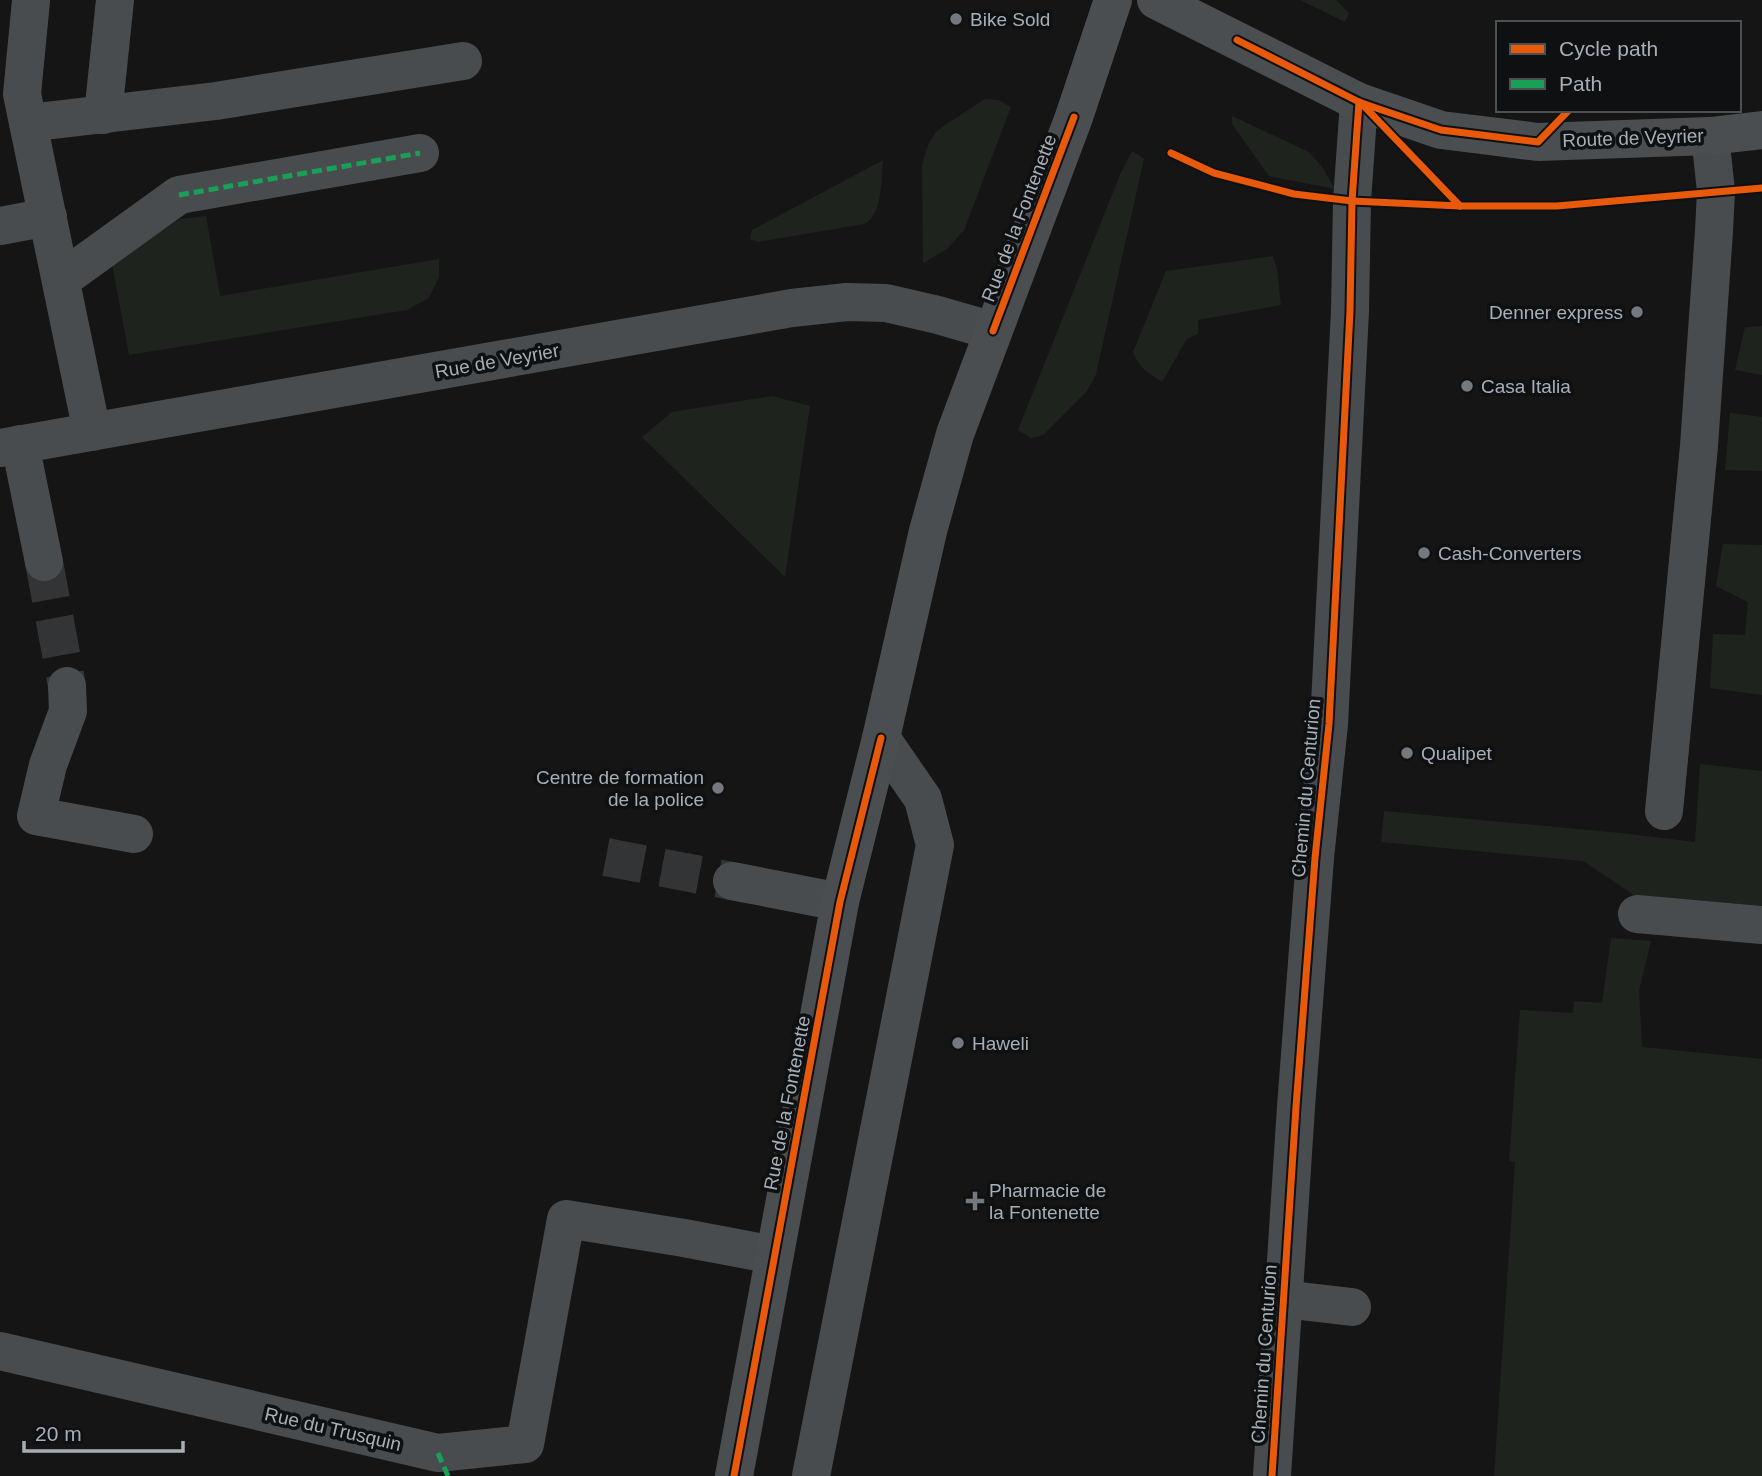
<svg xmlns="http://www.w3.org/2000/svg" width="1762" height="1476" viewBox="0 0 1762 1476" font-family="Arial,sans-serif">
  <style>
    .green { fill: #1e241d }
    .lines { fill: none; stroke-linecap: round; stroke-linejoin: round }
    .minor-tunnel { stroke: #323435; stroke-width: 38; stroke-dasharray: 38 19; stroke-linecap: butt }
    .minor { stroke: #494c4e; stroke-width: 38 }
    .major { stroke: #4b4e50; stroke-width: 38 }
    .quiet { stroke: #1a9f57; stroke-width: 5; stroke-dasharray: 10 5; stroke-linecap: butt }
    .cycleway-casing { stroke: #0f1011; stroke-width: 11 }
    .cycleway { stroke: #e8590c; stroke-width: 7 }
    .poi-dot { fill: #73797e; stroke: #0f1011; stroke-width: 2.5 }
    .labels { text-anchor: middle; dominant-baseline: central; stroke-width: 7; stroke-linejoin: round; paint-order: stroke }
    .poi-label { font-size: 19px; fill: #a6afb7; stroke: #0f1011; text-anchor: start }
    .street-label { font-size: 19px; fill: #a6afb7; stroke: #0f1011 }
  </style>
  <rect width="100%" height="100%" fill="#151515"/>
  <!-- green -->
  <g class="green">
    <polygon points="1300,0 1336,0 1349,13 1345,22"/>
    <polygon points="985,99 998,100 1011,107 964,230 947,249 923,263 922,165 927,147 935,133 945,125"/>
    <polygon points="1232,116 1309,152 1322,167 1335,189 1269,176 1232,124"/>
    <polygon points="1132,151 1144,159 1096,374 1087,391 1043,435 1031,438 1018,430 1120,175"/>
    <path d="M883 160C881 179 883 215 864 224L758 242 750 239 752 230Z"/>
    <polygon points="206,216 220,296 439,259 439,277 429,298 407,310 129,355 112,264 180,219"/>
    <path d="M1273 256 1277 269 1281 305 1198 320V334L1187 339 1162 382C1147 372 1140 369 1133 352L1166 271Z"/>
    <polygon points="1762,326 1762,375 1735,370 1745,327"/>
    <polygon points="772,396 810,406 785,577 642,437 672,412"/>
    <polygon points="1730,413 1762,417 1762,471 1725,470"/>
    <polygon points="1723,544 1762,545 1762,695 1710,688 1713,634 1745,635 1748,602 1716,586"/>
    <polygon points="1700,764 1762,771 1762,906 1634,895 1583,861 1381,842 1384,811 1621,833 1695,842"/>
    <polygon points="1611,938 1651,941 1639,991 1642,1047 1762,1059 1762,1476 1494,1476 1515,1162 1509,1161 1520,1010 1573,1013 1574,1001 1602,1003"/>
  </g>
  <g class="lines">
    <!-- minor-tunnel -->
    <g class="minor-tunnel">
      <polyline points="44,562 67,686"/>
      <polyline points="606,857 732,881"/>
    </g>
    <!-- minor -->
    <g class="minor">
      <polyline points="103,115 115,0"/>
      <polyline points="28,123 22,94 31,1"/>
      <polyline points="0,226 48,217"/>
      <polyline points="61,280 179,195 420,153"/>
      <polyline points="92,432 28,123 216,101 463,61"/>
      <polyline points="20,444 44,562"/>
      <polyline points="0,448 792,308 847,302 886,303 938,315 993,331"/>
      <polyline points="67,686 68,711 48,765 36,816 134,834"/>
      <polyline points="1664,811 1699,446 1714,231 1716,191 1710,136"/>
      <polyline points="732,881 840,902"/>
      <polyline points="1637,914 1762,925"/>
      <polyline points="1283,1299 1352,1307"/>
      <polyline points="0,1351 438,1453 525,1444 566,1219 684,1238 774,1255"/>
      <polyline points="811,1476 935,845 923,799 881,738"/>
      <polyline points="1272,1476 1296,1107 1315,858 1329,724 1350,311 1352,201 1359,102"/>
    </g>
    <!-- major -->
    <g class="major">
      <polyline points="1156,0 1359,102 1441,130 1538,142 1710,136 1762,130"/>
      <polyline points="734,1476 840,902 881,738 928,531 955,434 1074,117 1113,0"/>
    </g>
    <!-- quiet -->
    <g class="quiet">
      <polyline points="179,195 420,153"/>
      <polyline points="438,1453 448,1476"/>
    </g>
    <defs>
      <g id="cycleway">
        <polyline points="1237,40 1359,102 1376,108 1441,130 1538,142 1569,110"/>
        <polyline points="1362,104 1460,206"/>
        <polyline points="1171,153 1214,173 1294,194 1352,201 1460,206 1557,206 1762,188"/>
        <polyline points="993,331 1074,117"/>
        <polyline points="734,1476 840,902 881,738"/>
        <polyline points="1272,1476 1296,1107 1315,858 1329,724 1350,311 1352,201 1359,102"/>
      </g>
    </defs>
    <!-- cycleway casing -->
    <use href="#cycleway" class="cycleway-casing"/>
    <!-- cycleway -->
    <use href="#cycleway" class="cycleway"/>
  </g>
  <!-- markers -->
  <g class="poi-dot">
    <circle cx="956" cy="19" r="7"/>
    <circle cx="1637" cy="312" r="7"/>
    <circle cx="1467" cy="386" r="7"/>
    <circle cx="1424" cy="553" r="7"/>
    <circle cx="1407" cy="753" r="7"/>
    <circle cx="718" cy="788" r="7"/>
    <circle cx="958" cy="1043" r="7"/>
    <path d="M971.5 1190.5h7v7h7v7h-7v7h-7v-7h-7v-7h7z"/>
  </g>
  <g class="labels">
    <!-- poi labels -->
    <g class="poi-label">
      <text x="970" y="19">Bike Sold</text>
      <text x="1623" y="312" text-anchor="end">Denner express</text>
      <text x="1481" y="386">Casa Italia</text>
      <text x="1438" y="553">Cash-Converters</text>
      <text x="1421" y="753">Qualipet</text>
      <text x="704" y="777" text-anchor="end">Centre de formation<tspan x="704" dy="22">de la police</tspan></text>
      <text x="972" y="1043">Haweli</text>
      <text x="989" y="1190">Pharmacie de<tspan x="989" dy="22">la Fontenette</tspan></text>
    </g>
    <!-- street labels -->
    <g class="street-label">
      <text transform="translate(1633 138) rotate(-2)">Route de Veyrier</text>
      <text transform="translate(1019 218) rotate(-69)">Rue de la Fontenette</text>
      <text transform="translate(497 361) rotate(-10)">Rue de Veyrier</text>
      <text transform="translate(1306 788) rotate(-85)">Chemin du Centurion</text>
      <text transform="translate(787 1103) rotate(-79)">Rue de la Fontenette</text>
      <text transform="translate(1264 1354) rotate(-86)">Chemin du Centurion</text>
      <text transform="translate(333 1429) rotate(13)">Rue du Trusquin</text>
    </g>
  </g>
  <!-- legend -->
  <rect x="1496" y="21" width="245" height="91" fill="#0f1011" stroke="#4b5053" stroke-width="2"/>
  <rect x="1510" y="44" width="35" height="10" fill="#e8590c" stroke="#4b5053" stroke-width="2"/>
  <text x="1559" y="56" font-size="21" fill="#a6afb7">Cycle path</text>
  <rect x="1510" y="79" width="35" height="10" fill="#1a9f57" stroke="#4b5053" stroke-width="2"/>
  <text x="1559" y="91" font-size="21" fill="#a6afb7">Path</text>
  <!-- scale -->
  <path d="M24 1441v10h159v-10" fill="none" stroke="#a6afb7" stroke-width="3.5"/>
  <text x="35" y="1441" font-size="21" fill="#a6afb7" stroke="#0f1011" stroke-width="5" paint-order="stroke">20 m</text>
</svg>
